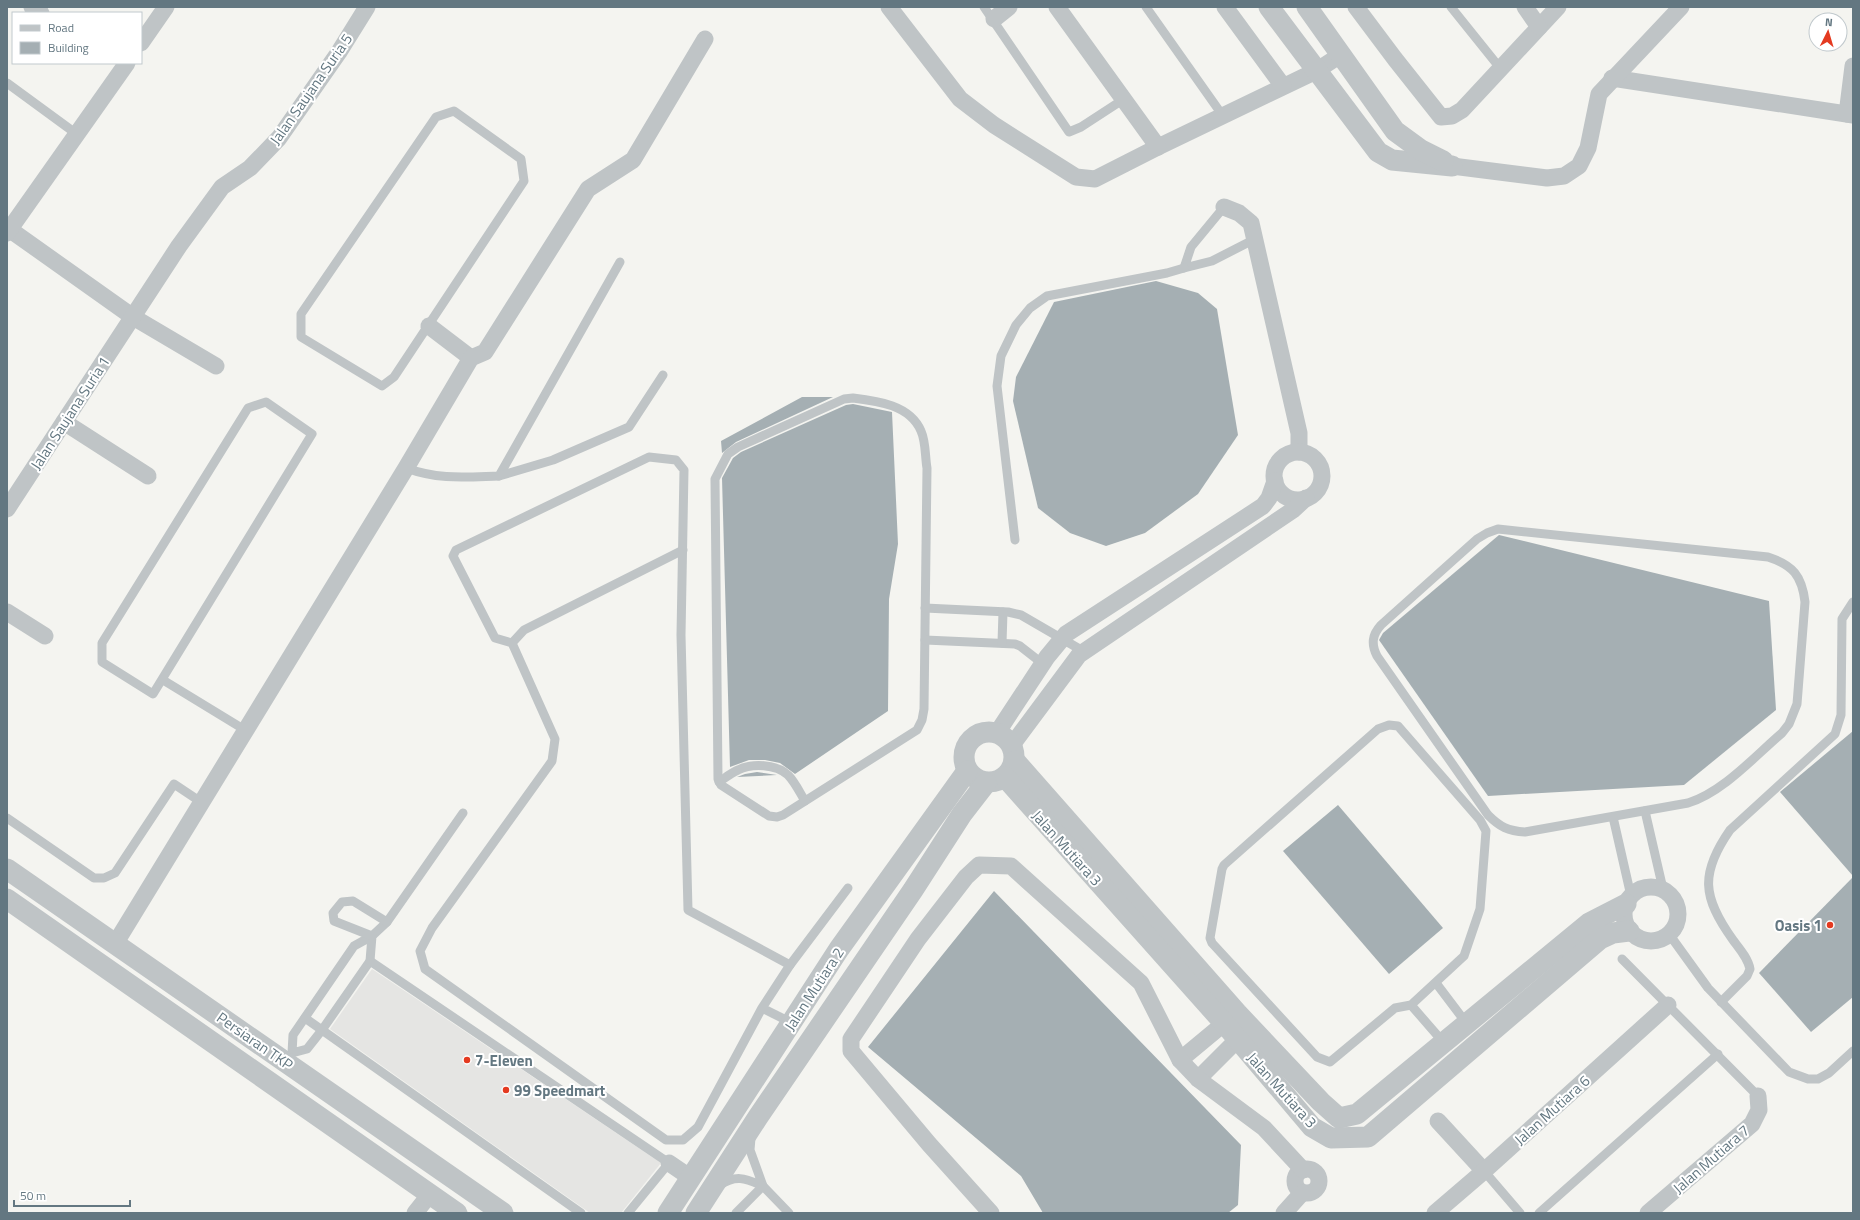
<svg xmlns="http://www.w3.org/2000/svg" width="1860" height="1220" viewBox="0 0 1860 1220" font-family="'Titillium Web',sans-serif">
  <style>
    .built { fill: #e5e5e3 }
    .building { fill: #a5afb3 }
    .lines { fill: none; stroke-linecap: round; stroke-linejoin: round }
    .service { stroke: #bfc4c6; stroke-width: 9 }
    .minor { stroke: #bfc4c6; stroke-width: 17 }
    .tertiary { stroke: #bfc4c6; stroke-width: 21 }
    .poi-dot { fill: #e43a20; stroke: #fff; stroke-width: 1.5 }
    .labels { text-anchor: middle; dominant-baseline: central; stroke-width: 4; stroke-linejoin: round; paint-order: stroke }
    .street-label { font-size: 15px; fill: #637781; stroke: #fff }
    .poi-label { font-size: 15px; font-weight: bold; fill: #637781; stroke: #fff; text-anchor: start }
  </style>
  <rect width="100%" height="100%" fill="#f4f4f0"/>
  <!-- built -->
  <polygon class="built" points="372,969 661,1163 621,1213 590,1213 330,1029"/>
  <!-- building -->
  <g class="building">
    <polygon points="1156,281 1198,293 1217,309 1238,435 1198,494 1145,533 1106,546 1070,533 1038,508 1013,401 1016,377 1054,302"/>
    <polygon points="802,397 833,397 736,442 722,453 721,441"/>
    <polygon points="853,404 892,412 898,544 889,599 888,711 795,774 780,763 765,760 749,760 730,767 722,478 733,458 741,452 846,405"/>
    <polygon points="1499,535 1769,601 1776,710 1684,785 1488,796 1379,640 1383,633"/>
    <polygon points="1853,731 1853,876 1780,792"/>
    <polygon points="757,772 777,775 737,777 745,774"/>
    <polygon points="1338,805 1443,928 1389,974 1283,851"/>
    <polygon points="1853,877 1853,997 1811,1032 1759,973"/>
    <polygon points="994,891 1241,1145 1238,1205 1228,1213 1043,1213 1021,1176 868,1047"/>
  </g>
  <g class="lines">
    <!-- service -->
    <g class="service">
      <polyline points="984,7 1069,132 1081,127 1124,99"/>
      <polyline points="1146,7 1223,116"/>
      <polyline points="1451,7 1500,68"/>
      <polyline points="7,83 78,135"/>
      <polygon points="454,111 521,159 524,181 394,377 382,386 301,337 301,314 436,117"/>
      <polyline points="1224,207 1191,247 1184,268 1212,261 1255,239"/>
      <path d="M853 398C878 401 910 405 921 431 926 442 925 457 927 468L924 709 922 720 917 730 783 815 777 817 769 816 721 785 718 779 715 479 728 454 738 447 844 399Z"/>
      <polygon points="266,402 312,434 153,694 102,662 102,643 248,408"/>
      <path d="M406 468C439 480 465 477 499 476L620 262"/>
      <polyline points="499,476 553,460 629,427 663,375"/>
      <path d="M1498 529 1768 557C1793 565 1802 576 1805 602L1797 704 1789 724 1782 733C1754 757 1723 792 1688 803L1525 832C1508 831 1500 827 1488 815L1377 656C1371 644 1372 635 1381 625L1477 539 1487 533Z"/>
      <polyline points="1015,540 997,386 1001,356 1016,325 1030,308 1047,296 1167,273 1184,268"/>
      <polyline points="925,608 1008,612 1021,615 1083,651"/>
      <polyline points="925,640 1015,644 1020,646 1043,664"/>
      <polyline points="512,643 524,630 683,550"/>
      <polyline points="1002,643 1003,612"/>
      <polyline points="163,680 245,730"/>
      <path d="M719 782C725 778 731 773 738 770 752 763 776 764 788 775 795 782 800 793 805 801"/>
      <polyline points="1645,811 1663,889"/>
      <polyline points="1613,817 1631,896"/>
      <polyline points="7,818 94,878 104,878 115,873 174,784 201,802"/>
      <polyline points="1669,934 1708,988 1789,1072 1808,1079 1818,1079 1829,1073 1853,1051"/>
      <polyline points="372,936 370,961 322,1030 307,1049 292,1053 293,1035 354,946 372,936 387,922 463,813"/>
      <polyline points="372,936 334,921 333,913 342,902 353,901 387,922"/>
      <polyline points="1622,959 1758,1096"/>
      <polyline points="370,961 669,1163 628,1213"/>
      <polyline points="790,965 848,888"/>
      <polyline points="1436,983 1467,1024"/>
      <path d="M1721 1002 1747 976 1750 969C1748 958 1739 948 1733 940 1702 897 1700 873 1730 830L1835 734 1841 715 1842 619 1853 602"/>
      <polyline points="1411,1005 1464,956 1480,909 1486,831 1480,820 1398,726 1389,725 1378,729 1224,865 1222,869 1210,938 1212,943 1317,1057 1330,1062 1395,1008 1411,1005 1444,1043"/>
      <polyline points="762,1008 790,965 688,910 681,635 684,470 676,460 649,457 456,550 453,556 495,638 512,643 555,739 552,761 432,928 420,951 425,969 666,1140 683,1140 698,1127 762,1008 792,1023"/>
      <polyline points="305,1018 581,1213"/>
      <polyline points="1484,1171 1520,1213"/>
      <path d="M720 1185C737 1174 746 1179 763 1186L750 1150 751 1138"/>
      <polyline points="736,1213 763,1186 789,1213"/>
      <polyline points="1539,1213 1718,1054"/>
    </g>
    <!-- minor -->
    <g class="minor">
      <polyline points="32,7 41,13"/>
      <polyline points="889,7 960,99 994,125 1076,177 1095,179 1158,147 1316,71 1342,54"/>
      <polyline points="1057,7 1158,147"/>
      <polyline points="1225,7 1283,86"/>
      <polyline points="1356,7 1395,59 1441,117 1452,116 1462,110 1558,7"/>
      <polyline points="1525,7 1539,27"/>
      <polyline points="994,19 1009,7"/>
      <polyline points="141,43 166,7"/>
      <polyline points="1612,78 1853,115"/>
      <polyline points="1847,114 1853,66"/>
      <polyline points="1452,166 1547,178 1564,176 1579,166 1588,148 1599,94 1681,7"/>
      <polyline points="1224,207 1239,213 1251,223 1299,433 1299,452"/>
      <polyline points="9,229 133,317 216,366"/>
      <polyline points="7,233 127,63"/>
      <polyline points="429,326 471,358"/>
      <polyline points="64,422 148,476"/>
      <circle cx="1298" cy="476" r="24"/>
      <polyline points="7,509 179,246 222,187 250,168 279,138 339,52 367,7"/>
      <polyline points="7,612 45,636"/>
      <polyline points="997,733 1047,657 1066,634 1263,506 1269,498 1275,481"/>
      <polyline points="1012,745 1079,655 1293,510 1306,498"/>
      <circle cx="1651" cy="914" r="27"/>
      <polyline points="115,944 406,468 471,358 485,352 588,189 633,160 705,39"/>
      <polyline points="1180,1060 1233,1016"/>
      <polyline points="1198,1079 1246,1031"/>
      <polyline points="1438,1121 1484,1171"/>
      <polyline points="669,1163 691,1178"/>
      <circle cx="1307" cy="1181" r="12"/>
      <polyline points="415,1213 430,1194"/>
      <polyline points="991,1213 929,1144 851,1051 851,1039 918,939 966,877 979,865 1011,866 1141,983 1180,1060 1198,1079 1264,1128 1303,1170"/>
      <polyline points="1284,1213 1302,1193"/>
      <polyline points="1435,1213 1484,1171 1668,1005"/>
      <polyline points="1648,1213 1752,1124 1759,1110 1758,1096"/>
    </g>
    <!-- tertiary -->
    <g class="tertiary">
      <polyline points="1269,7 1378,152 1392,160 1452,166"/>
      <polyline points="1307,7 1395,131 1421,150 1443,161"/>
      <circle cx="989" cy="757" r="25"/>
      <polyline points="1015,761 1237,1013 1321,1102 1339,1118 1357,1114 1589,923 1626,904"/>
      <polyline points="1005,777 1224,1023 1312,1127 1331,1138 1368,1137 1600,939 1613,933 1629,931"/>
      <polyline points="7,869 503,1213"/>
      <polyline points="7,899 457,1213"/>
      <polyline points="668,1213 839,949 967,771"/>
      <polyline points="696,1213 758,1117 913,890 962,814 986,783"/>
    </g>
  </g>
  <!-- markers -->
  <g class="poi-dot">
    <circle cx="1830" cy="925" r="4"/>
    <circle cx="467" cy="1060" r="4"/>
    <circle cx="506" cy="1090" r="4"/>
  </g>
  <g class="labels">
    <!-- street labels -->
    <g class="street-label">
      <text transform="translate(311 89) rotate(-55)">Jalan Saujana Suria 5</text>
      <text transform="translate(70 413) rotate(-57)">Jalan Saujana Suria 1</text>
      <text transform="translate(1067 848) rotate(48)">Jalan Mutiara 3</text>
      <text transform="translate(814 989) rotate(-57)">Jalan Mutiara 2</text>
      <text transform="translate(255 1041) rotate(35)">Persiaran TKP</text>
      <text transform="translate(1282 1090) rotate(48)">Jalan Mutiara 3</text>
      <text transform="translate(1552 1110) rotate(-42)">Jalan Mutiara 6</text>
      <text transform="translate(1711 1159) rotate(-41)">Jalan Mutiara 7</text>
    </g>
    <!-- poi labels -->
    <g class="poi-label">
      <text x="1822" y="925" text-anchor="end">Oasis 1</text>
      <text x="475" y="1060">7-Eleven</text>
      <text x="514" y="1090">99 Speedmart</text>
    </g>
  </g>
  <!-- border -->
  <rect width="1860" height="1220" fill="none" stroke="#637781" stroke-width="16"/>
  <!-- legend -->
  <rect x="12" y="12" width="130" height="52" fill="#ffffff" stroke="#c1c9cd"/>
  <rect x="20" y="25" width="20" height="6" fill="#bfc4c6" stroke="#c1c9cd"/>
  <text x="48" y="32" font-size="12" fill="#637781">Road</text>
  <rect x="20" y="42" width="20" height="12" fill="#a5afb3" stroke="#c1c9cd"/>
  <text x="48" y="52" font-size="12" fill="#637781">Building</text>
  <!-- north arrow -->
  <g transform="translate(1828 32) rotate(5)"><circle r="19" fill="#ffffff" stroke="#c1c9cd"/>
  <path d="M0-3L7 15L0 10L-7 15Z" fill="#e43a20"/>
  <text y="-6" font-size="11" font-weight="bold" text-anchor="middle" fill="#637781">N</text>
  </g>
  <!-- scale -->
  <path d="M14 1200v6h116v-6" fill="none" stroke="#637781" stroke-width="2"/>
  <text x="20" y="1200" font-size="12" fill="#637781" stroke="#ffffff" stroke-width="3" paint-order="stroke">50 m</text>
</svg>
